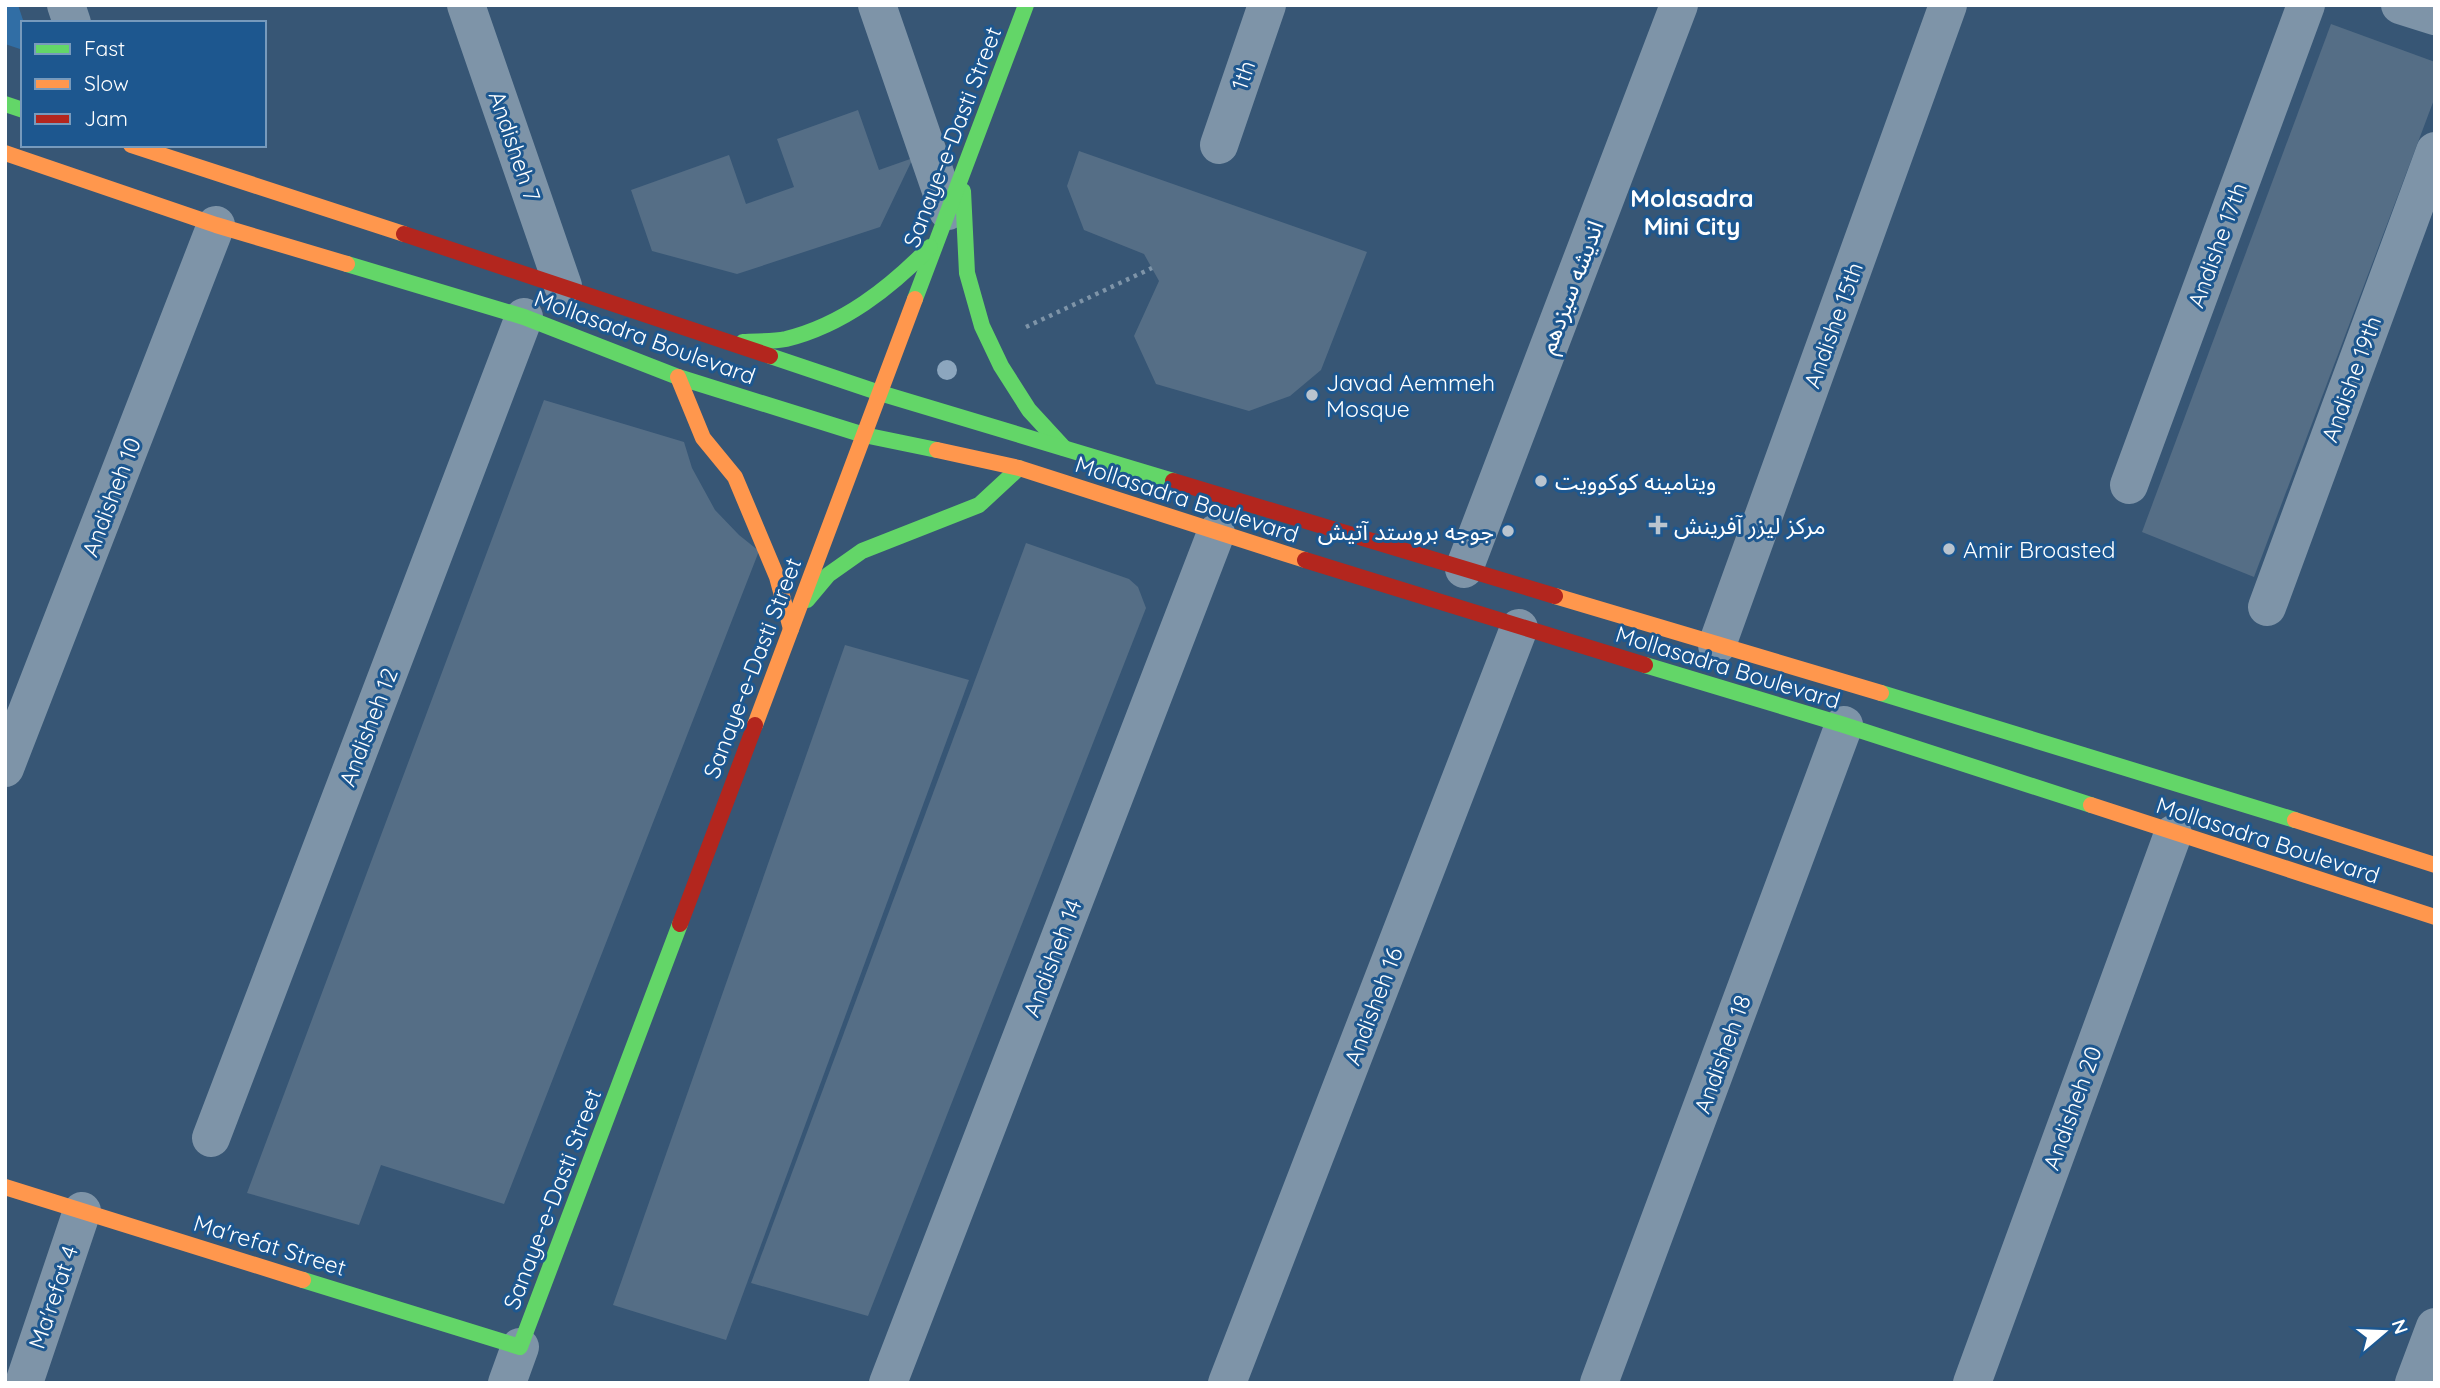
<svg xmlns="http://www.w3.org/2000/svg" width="2440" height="1388" viewBox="0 0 2440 1388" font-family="Quicksand,'Noto Sans Arabic',sans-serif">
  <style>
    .green { fill: #316ea5 }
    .building { fill: #556e86 }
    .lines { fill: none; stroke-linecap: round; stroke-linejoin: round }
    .path { stroke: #7e94a8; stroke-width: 4.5; stroke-dasharray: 3.5 5; stroke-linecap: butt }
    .street { stroke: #7e94a8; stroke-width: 38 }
    .fast { stroke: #63d668; stroke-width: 16 }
    .slow { stroke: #ff974d; stroke-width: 16 }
    .jam { stroke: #b3261e; stroke-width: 16 }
    .tree { fill: #8ca6be }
    .poi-dot { fill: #b9c4cf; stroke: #1d578f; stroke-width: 2.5 }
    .labels { text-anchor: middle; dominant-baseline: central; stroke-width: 6; stroke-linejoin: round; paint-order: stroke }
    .street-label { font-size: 23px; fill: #fff; stroke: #1d578f }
    .poi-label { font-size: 23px; fill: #fff; stroke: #1d578f; text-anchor: start }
    .neighbourhood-label { font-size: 24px; font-weight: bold; fill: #fff; stroke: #1d578f }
  </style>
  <rect width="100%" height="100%" fill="#375675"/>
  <!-- green -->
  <polygon class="green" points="5,5 18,5 24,23 23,50 5,44"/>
  <!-- building -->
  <g class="building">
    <polygon points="2331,24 2435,62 2435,97 2254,577 2142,532"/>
    <polygon points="858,110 879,170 913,158 880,227 737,274 652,251 631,190 729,155 746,204 794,187 777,139"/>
    <polygon points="1079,151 1367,252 1321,370 1290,396 1249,411 1156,384 1134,336 1159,281 1144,254 1084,230 1067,186"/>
    <polygon points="544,400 684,442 692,468 715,510 739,535 759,551 504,1204 381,1165 359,1225 247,1193"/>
    <polygon points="1026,543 1129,579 1138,587 1146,608 868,1316 751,1283"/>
    <polygon points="845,645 969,680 726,1340 613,1305"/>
  </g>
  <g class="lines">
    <!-- path -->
    <polyline class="path" points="1026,327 1152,268"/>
    <!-- street -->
    <g class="street">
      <polyline points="66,5 72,23"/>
      <polyline points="466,5 563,286"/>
      <polyline points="877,5 948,211"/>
      <polyline points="2400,5 2435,16"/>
      <polyline points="1219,145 1267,5"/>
      <polyline points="2129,485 2306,5"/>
      <polyline points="1464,569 1679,5"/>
      <polyline points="2267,607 2435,151"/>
      <polyline points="1717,645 1948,5"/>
      <polyline points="5,768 216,225"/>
      <polyline points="211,1138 524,317"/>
      <polyline points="24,1383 82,1211"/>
      <polyline points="507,1383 520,1347"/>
      <polyline points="888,1383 1216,533"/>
      <polyline points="1227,1383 1519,628"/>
      <polyline points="1599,1383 1844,725"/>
      <polyline points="1972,1383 2173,834"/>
      <polyline points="2414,1383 2435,1327"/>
    </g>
    <!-- fast -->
    <g class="fast">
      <polyline points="5,104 23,110"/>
      <polyline points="963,191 967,273 982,326 1001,366 1029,410 1064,448"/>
      <polyline points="347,264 524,317 678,377 864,435 937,450"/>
      <polyline points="915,299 1026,5"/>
      <path d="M743 342C757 341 772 342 786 339 843 325 890 288 930 247"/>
      <polyline points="770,356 880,393 1173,481"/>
      <polyline points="807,600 828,575 862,551 979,505 1019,468"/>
      <polyline points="1645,665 1844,725 2091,805"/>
      <polyline points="1881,693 2295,820"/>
      <polyline points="303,1280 520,1347 680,924"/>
    </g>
    <!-- slow -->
    <g class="slow">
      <polyline points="131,145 404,234"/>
      <polyline points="5,153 216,225 347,264"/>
      <polyline points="678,377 703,438 735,477 777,577 791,629"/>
      <polyline points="937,450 1019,468 1305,560"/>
      <polyline points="1555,596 1881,693"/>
      <polyline points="755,725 915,299"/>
      <polyline points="2091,805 2435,917"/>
      <polyline points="2295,820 2435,865"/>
      <polyline points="5,1187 303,1280"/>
    </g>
    <!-- jam -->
    <g class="jam">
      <polyline points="404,234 770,356"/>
      <polyline points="1173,481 1555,596"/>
      <polyline points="1305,560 1645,665"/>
      <polyline points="680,924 755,725"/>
    </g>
  </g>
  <!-- trees -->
  <circle class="tree" cx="947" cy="370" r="10"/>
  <!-- markers -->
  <g class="poi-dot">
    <circle cx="1312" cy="395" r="7"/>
    <circle cx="1541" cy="481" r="7"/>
    <path d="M1654.5 514.5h7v7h7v7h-7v7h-7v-7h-7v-7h7z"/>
    <circle cx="1508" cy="531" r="7"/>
    <circle cx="1949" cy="549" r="7"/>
  </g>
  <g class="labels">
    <!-- street labels -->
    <g class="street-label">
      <text transform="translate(1243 75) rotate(-71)">1th</text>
      <text transform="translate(952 137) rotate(-69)">Sanaye-e-Dasti Street</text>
      <text transform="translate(515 146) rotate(71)">Andisheh 7</text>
      <text transform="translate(2217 245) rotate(-70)">Andishe 17th</text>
      <text transform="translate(1571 287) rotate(-69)">اندیشه سیزدهم</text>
      <text transform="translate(1833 325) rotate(-70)">Andishe 15th</text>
      <text transform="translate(645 337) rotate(20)">Mollasadra Boulevard</text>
      <text transform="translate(2351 379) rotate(-70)">Andishe 19th</text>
      <text transform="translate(111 497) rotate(-69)">Andisheh 10</text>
      <text transform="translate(1187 499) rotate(18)">Mollasadra Boulevard</text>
      <text transform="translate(1728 667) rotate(17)">Mollasadra Boulevard</text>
      <text transform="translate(752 668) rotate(-69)">Sanaye-e-Dasti Street</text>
      <text transform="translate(368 727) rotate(-69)">Andisheh 12</text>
      <text transform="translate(2268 840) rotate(18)">Mollasadra Boulevard</text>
      <text transform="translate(1052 958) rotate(-69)">Andisheh 14</text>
      <text transform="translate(1373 1006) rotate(-69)">Andisheh 16</text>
      <text transform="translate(1722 1054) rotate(-70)">Andisheh 18</text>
      <text transform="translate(2072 1108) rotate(-70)">Andisheh 20</text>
      <text transform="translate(552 1199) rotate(-69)">Sanaye-e-Dasti Street</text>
      <text transform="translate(270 1245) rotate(17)">Ma'refat Street</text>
      <text transform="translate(53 1297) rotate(-71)">Ma'refat 4</text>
    </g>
    <!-- poi labels -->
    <g class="poi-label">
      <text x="1326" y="382">Javad Aemmeh<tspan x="1326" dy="26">Mosque</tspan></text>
      <text x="1555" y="481">ویتامینه کوکوویت</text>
      <text x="1674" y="525">مرکز لیزر آفرینش</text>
      <text x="1494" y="531" text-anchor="end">جوجه بروستد آتیش</text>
      <text x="1963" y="549">Amir Broasted</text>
    </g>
    <!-- neighbourhood labels -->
    <g class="neighbourhood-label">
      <text x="1692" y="198">Molasadra<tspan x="1692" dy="28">Mini City</tspan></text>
    </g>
  </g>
  <!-- border -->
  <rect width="2440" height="1388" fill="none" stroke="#ffffff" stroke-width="14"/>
  <!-- legend -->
  <rect x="21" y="21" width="245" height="126" fill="#1d578f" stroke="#779abc" stroke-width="2"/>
  <rect x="35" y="44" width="35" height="10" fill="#63d668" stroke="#779abc" stroke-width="2"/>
  <text x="84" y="56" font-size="21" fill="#ffffff">Fast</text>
  <rect x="35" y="79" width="35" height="10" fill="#ff974d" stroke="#779abc" stroke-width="2"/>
  <text x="84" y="91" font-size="21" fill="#ffffff">Slow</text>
  <rect x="35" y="114" width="35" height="10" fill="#b3261e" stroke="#779abc" stroke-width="2"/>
  <text x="84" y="126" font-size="21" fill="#ffffff">Jam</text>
  <!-- north arrow -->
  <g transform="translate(2384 1332) rotate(71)" stroke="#1d578f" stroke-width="5" paint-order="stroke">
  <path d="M0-5L12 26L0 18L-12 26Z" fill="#ffffff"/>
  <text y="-10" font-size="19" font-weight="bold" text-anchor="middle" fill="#ffffff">N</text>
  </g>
</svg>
